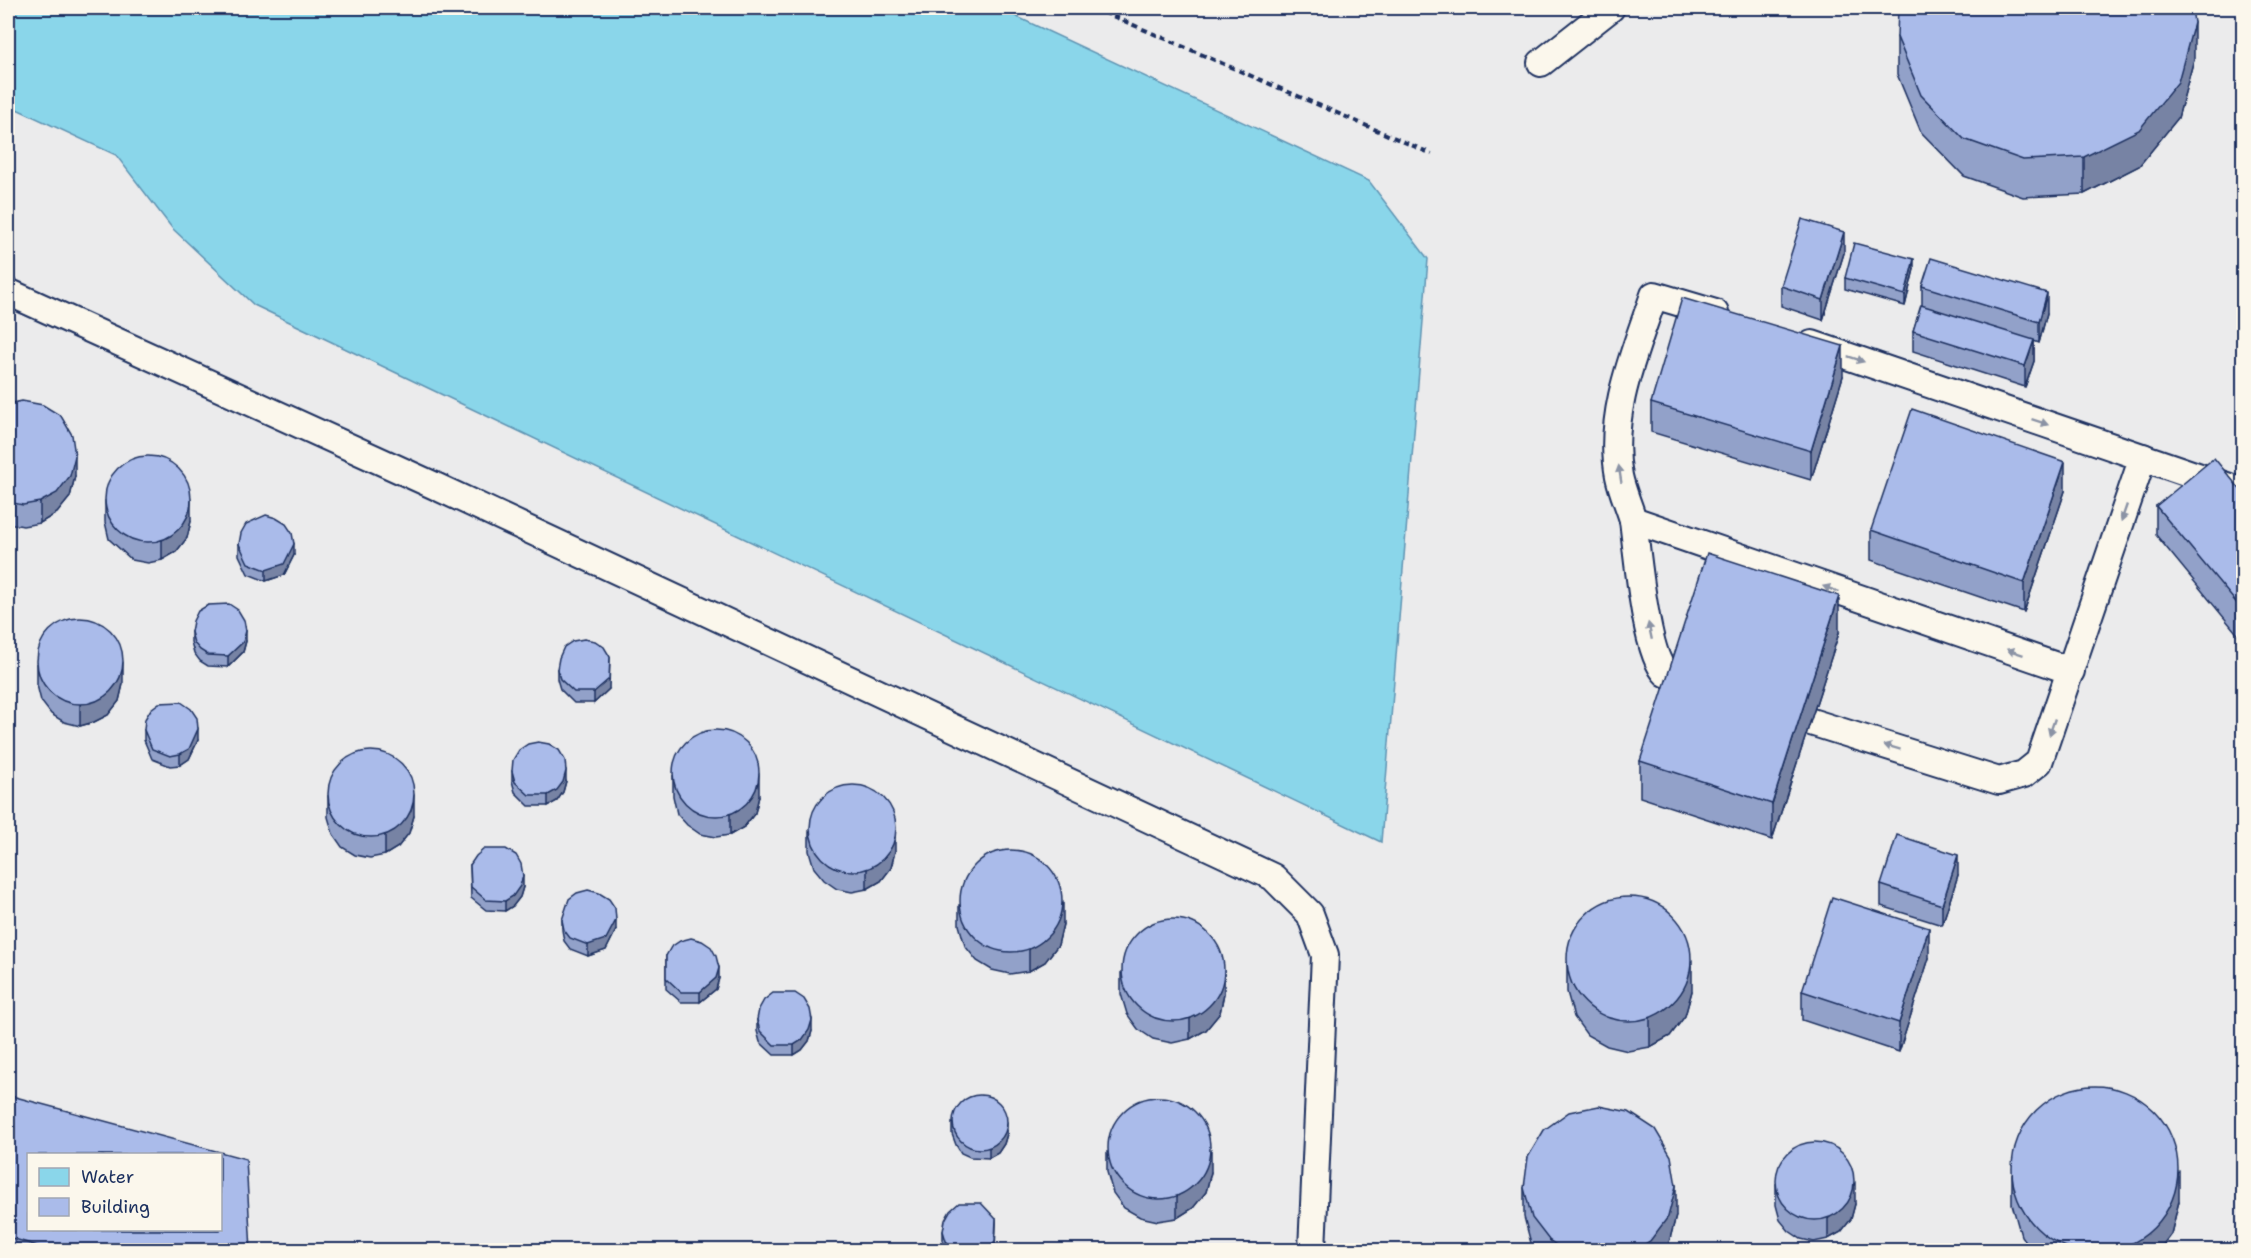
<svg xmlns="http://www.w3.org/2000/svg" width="2251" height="1258" viewBox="0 0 2251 1258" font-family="'Shantell Sans',sans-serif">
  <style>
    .water { fill: #8ad6ea; stroke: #5e93b2; stroke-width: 1.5 }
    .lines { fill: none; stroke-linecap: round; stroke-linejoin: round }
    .lane-casing { stroke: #1b2f5e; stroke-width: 30 }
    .path { stroke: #1b2f5e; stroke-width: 4; stroke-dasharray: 6 4.5; stroke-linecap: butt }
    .lane { stroke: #fbf7ec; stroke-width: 26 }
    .wall { fill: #92a1c9; stroke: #1b2f5e; stroke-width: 1.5 }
    .shaded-wall { fill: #7783a4; stroke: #1b2f5e; stroke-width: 1.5 }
    .building { fill: #aabbea; stroke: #1b2f5e; stroke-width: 1.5; fill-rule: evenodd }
    .oneway { fill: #8b93a5 }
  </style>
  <rect width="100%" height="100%" fill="#ebebec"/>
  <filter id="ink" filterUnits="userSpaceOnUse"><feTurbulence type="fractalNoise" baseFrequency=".0167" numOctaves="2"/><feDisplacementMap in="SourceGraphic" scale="12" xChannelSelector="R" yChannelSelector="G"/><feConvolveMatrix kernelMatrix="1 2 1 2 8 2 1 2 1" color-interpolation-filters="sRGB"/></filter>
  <g filter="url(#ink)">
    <!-- water -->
    <polygon class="water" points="8,8 998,8 1369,181 1428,259 1381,842 254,305 172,228 116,155 8,105"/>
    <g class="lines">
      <defs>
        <g id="lane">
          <polyline points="1541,63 1611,8"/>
          <polyline points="8,292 433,485 1273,877 1310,914 1325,955 1312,1250"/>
          <path d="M1715 313 1654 295C1635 351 1607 415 1619 476 1622 491 1629 506 1633 520L2071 671"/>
          <polyline points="1812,344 2244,492"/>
          <path d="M1633 520C1637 550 1645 654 1666 673 1669 675 1675 677 1678 678"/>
          <polyline points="1811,722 1999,781 2024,774 2039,762 2143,457"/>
        </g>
      </defs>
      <!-- lane casing -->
      <use href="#lane" class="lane-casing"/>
      <!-- path -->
      <polyline class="path" points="1094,8 1432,154"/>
      <!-- lane -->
      <use href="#lane" class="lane"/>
    </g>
    <!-- wall -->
    <g class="wall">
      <polygon points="1897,37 2194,59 2178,118 2139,166 2084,194 2023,197 1964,176 1921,132 1897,74"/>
      <polygon points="1844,253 1823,320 1781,306 1781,286"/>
      <polygon points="1914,269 1905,306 1845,289 1845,278"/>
      <polygon points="1922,286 2047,313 2039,343 2034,341 2034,361 2025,387 1913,351 1913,331 1922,305"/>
      <polygon points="1843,376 1811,480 1651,432 1651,403"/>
      <polygon points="8,404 75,476 70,497 57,513 40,523 23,526 8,523"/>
      <polygon points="2065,491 2024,612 1871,560 1871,530"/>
      <polygon points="2244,494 2244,642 2156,535 2156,506"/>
      <polygon points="105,501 191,521 187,538 176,552 162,560 148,563 132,560 109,539 105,522"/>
      <polygon points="239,544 294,555 284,575 266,581 248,574 239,555"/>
      <polygon points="191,632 246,641 243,652 228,667 208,666 200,661 194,653 191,642"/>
      <polygon points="1839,633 1772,840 1640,797 1640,761"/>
      <polygon points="37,664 123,684 119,701 108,715 94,722 80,726 64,722 51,714 41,701 37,685"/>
      <polygon points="557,669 609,689 594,703 574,703 560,689 557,679"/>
      <polygon points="144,730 198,740 189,759 180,765 170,766 152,759 144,740"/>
      <polygon points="512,771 566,781 563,792 557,801 548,806 529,806 515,792 512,781"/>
      <polygon points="673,776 759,796 755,813 744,827 730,835 716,837 700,834 687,825 677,814 673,796"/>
      <polygon points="328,796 414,816 409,833 398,847 385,855 370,858 355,855 342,847 333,834 328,817"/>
      <polygon points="809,831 895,851 891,868 881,881 867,889 852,892 837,889 824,880 814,868 809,851"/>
      <polygon points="470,865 523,887 520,897 513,906 505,911 486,910 471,898"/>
      <polygon points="1958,875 1942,925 1881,906 1881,885"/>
      <polygon points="959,905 1063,924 1058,945 1045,962 1029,971 1010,974 992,970 977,961 965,946 959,925"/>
      <polygon points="562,920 616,930 606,950 588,956 570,949 564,941 562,930"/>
      <polygon points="666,956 719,978 716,989 700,1002 681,1002 666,989"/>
      <polygon points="1929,958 1899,1052 1802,1020 1802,991"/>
      <polygon points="1567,963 1692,991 1685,1016 1670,1036 1650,1047 1628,1051 1607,1046 1587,1035 1574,1017 1567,992"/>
      <polygon points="1121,973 1224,993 1220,1013 1206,1030 1190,1039 1172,1043 1153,1039 1138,1029 1127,1014 1121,994"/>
      <polygon points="757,1020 812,1031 809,1041 802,1050 794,1055 774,1055 760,1042 757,1031"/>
      <polygon points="8,1095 251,1251 8,1251"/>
      <polygon points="952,1123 1007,1134 1004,1144 998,1153 989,1158 970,1157 961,1153 956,1145 952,1134"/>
      <polygon points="1107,1152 1211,1172 1206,1192 1193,1208 1177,1218 1158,1221 1140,1217 1124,1208 1113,1193 1107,1172"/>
      <polygon points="2012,1175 2179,1201 2171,1234 2158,1251 2032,1251 2021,1236 2012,1204"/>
      <polygon points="1776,1184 1855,1204 1851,1219 1841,1232 1828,1239 1814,1242 1801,1239 1789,1231 1780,1220 1776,1205"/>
      <polygon points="1524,1188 1676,1216 1668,1246 1665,1251 1534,1251 1532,1247 1524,1217"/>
      <polygon points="996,1219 995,1251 946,1251 943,1242 943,1231"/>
    </g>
    <!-- shaded-wall -->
    <g class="shaded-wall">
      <polygon points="2194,23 2194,59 2178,118 2139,166 2084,194 2084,157"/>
      <polygon points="1844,232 1844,253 1823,320 1823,300"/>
      <polygon points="1914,259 1914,269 1905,306 1905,295"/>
      <polygon points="2047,293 2047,313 2039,343 2039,322"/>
      <polygon points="2034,340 2034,361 2025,387 2025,366"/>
      <polygon points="1843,346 1843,376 1811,480 1811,451"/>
      <polygon points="75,456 75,476 70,497 57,513 40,523 40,502"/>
      <polygon points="2065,462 2065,491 2024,612 2024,583"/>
      <polygon points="191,501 191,521 187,538 176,552 162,560 162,540"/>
      <polygon points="294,544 294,555 284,575 266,581 266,570"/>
      <polygon points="9,589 9,610 8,618 8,597"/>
      <polygon points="1839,596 1839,633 1772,840 1772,804"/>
      <polygon points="246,631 246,641 243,652 228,667 228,656"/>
      <polygon points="610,657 609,689 594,703 594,692"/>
      <polygon points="123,663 123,684 119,701 108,715 94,722 80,726 80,705"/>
      <polygon points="198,729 198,740 189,759 180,765 180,754"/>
      <polygon points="566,771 566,781 563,792 557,801 548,806 548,795"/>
      <polygon points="759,775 759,796 755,813 744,827 730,835 730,814"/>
      <polygon points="414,796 414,816 409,833 398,847 385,855 385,835"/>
      <polygon points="895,830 895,851 891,868 881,881 867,889 867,869"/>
      <polygon points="1958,855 1958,875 1942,925 1942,905"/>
      <polygon points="523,876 523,887 520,897 513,906 505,911 505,901"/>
      <polygon points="1063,903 1063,924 1058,945 1045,962 1029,971 1029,950"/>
      <polygon points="616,920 616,930 606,950 588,956 588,945"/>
      <polygon points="1929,928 1929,958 1899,1052 1899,1023"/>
      <polygon points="1692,961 1692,991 1685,1016 1670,1036 1650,1047 1650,1018"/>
      <polygon points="719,968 719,978 716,989 700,1002 700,992"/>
      <polygon points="1224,972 1224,993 1220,1013 1206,1030 1190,1039 1190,1019"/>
      <polygon points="812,1020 812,1031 809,1041 802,1050 794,1055 794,1045"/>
      <polygon points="1007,1123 1007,1134 1004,1144 998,1153 989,1158 989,1148"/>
      <polygon points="1211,1151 1211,1172 1206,1192 1193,1208 1177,1218 1177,1197"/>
      <polygon points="2179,1172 2179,1201 2171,1234 2158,1251 2124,1251 2124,1248"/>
      <polygon points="1855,1183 1855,1204 1851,1219 1841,1232 1828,1239 1828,1219"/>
      <polygon points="1676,1186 1676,1216 1668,1246 1665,1251 1634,1251"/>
      <polygon points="996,1219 995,1251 985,1251"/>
    </g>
    <!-- building -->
    <g class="building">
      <polygon points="1898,8 2192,8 2194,23 2178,82 2139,130 2084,157 2023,160 1964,139 1921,95 1897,37"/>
      <polygon points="1802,219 1844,232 1823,300 1781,286"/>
      <polygon points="1854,243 1914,259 1905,295 1845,278"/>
      <polygon points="1931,258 2047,293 2039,322 1922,286"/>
      <polygon points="1682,298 1843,346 1811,451 1651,403"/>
      <polygon points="1921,305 2034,340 2025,366 1913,331"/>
      <polygon points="22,401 43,405 61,416 72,435 75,456 70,476 57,493 40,502 23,505 8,502 8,404"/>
      <polygon points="1912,409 2065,462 2024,583 1871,530"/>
      <circle cx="148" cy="499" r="43"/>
      <polygon points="2214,458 2244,494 2244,612 2156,506"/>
      <polygon points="266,515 276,518 286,524 292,533 294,544 284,564 266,570 248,563 239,544 241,533 246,524"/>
      <polygon points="1707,553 1839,596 1772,804 1640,761"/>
      <polygon points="8,577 9,589 8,597"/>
      <polygon points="229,604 238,610 244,620 246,631 243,642 228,656 208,655 200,650 194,643 191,632 193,621 198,611 208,605"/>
      <circle cx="80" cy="661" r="43"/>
      <polygon points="584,639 595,641 604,647 610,657 609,679 594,692 574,692 560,679 557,669 559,658 564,647 573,641"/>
      <polygon points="181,702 191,709 197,718 198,729 189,749 180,754 170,756 152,749 144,730 145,719 151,709 159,703"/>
      <circle cx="716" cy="773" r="43"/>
      <polygon points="538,742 549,744 559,750 565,760 566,771 563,782 557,790 548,795 529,795 515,782 512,771 513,760 519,750 528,744"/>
      <circle cx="371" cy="794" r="43"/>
      <circle cx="853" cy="828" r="43"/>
      <polygon points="1897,835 1958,855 1942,905 1881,885"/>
      <polygon points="484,849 506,849 516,855 521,864 523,876 520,886 513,896 505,901 486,900 471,887 470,865 476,856"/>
      <circle cx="1011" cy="901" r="51"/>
      <polygon points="588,890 599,893 609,899 615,908 616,920 606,939 588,945 570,938 564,930 562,920 569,899 577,893"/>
      <polygon points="1832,897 1929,928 1899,1023 1802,991"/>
      <circle cx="1629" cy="959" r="62"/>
      <circle cx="1173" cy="970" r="51"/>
      <polygon points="691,938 702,941 711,947 716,956 719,968 716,978 700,992 681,992 666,978 666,956 671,947 680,941"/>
      <polygon points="773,993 795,993 804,999 810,1009 812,1020 809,1030 802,1040 794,1045 774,1045 760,1031 757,1020 759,1009 764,1000"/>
      <circle cx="2095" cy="1169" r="83"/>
      <path d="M8 1095 246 1159 251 1251H54L8 1237ZM28 1155H220V1230H28Z"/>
      <circle cx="980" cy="1122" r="27"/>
      <circle cx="1159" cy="1148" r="51"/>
      <polygon points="1599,1106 1629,1112 1655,1129 1671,1156 1676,1186 1668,1217 1650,1241 1634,1251 1565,1251 1549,1240 1532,1218 1524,1188 1528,1157 1544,1130 1569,1112"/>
      <circle cx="1815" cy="1181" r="39"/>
      <polygon points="959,1203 981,1203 996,1219 995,1241 985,1251 956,1251 946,1241 943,1231 945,1220 950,1211"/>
    </g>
    <!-- one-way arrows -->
    <defs><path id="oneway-solid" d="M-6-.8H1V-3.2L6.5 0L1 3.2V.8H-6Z" transform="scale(1.5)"/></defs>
    <g class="oneway">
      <use href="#oneway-solid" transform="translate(1856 359) rotate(19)"/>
      <use href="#oneway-solid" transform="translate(2040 422) rotate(19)"/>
      <use href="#oneway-solid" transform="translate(1620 474) rotate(-99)"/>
      <use href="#oneway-solid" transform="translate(2124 513) rotate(109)"/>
      <use href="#oneway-solid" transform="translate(1831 589) rotate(-161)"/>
      <use href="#oneway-solid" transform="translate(1650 631) rotate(-102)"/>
      <use href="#oneway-solid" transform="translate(2015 652) rotate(-161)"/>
      <use href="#oneway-solid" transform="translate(2052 727) rotate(109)"/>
      <use href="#oneway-solid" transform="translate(1892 747) rotate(-163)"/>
    </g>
  </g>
  <!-- margin -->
  <rect width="2251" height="1258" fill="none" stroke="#fbf7ec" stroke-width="30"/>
  <rect x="15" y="15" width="2221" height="1228" fill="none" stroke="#1b2f5e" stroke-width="2" filter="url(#ink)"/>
  <!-- legend -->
  <rect x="27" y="1153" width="195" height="78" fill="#fbf7ec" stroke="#a1a7b3" stroke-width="1.5"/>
  <rect x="39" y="1168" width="30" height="18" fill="#8ad6ea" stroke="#a1a7b3" stroke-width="1.5"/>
  <text x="81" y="1183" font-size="18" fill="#1b2f5e">Water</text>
  <rect x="39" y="1198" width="30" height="18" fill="#aabbea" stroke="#a1a7b3" stroke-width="1.5"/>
  <text x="81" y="1213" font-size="18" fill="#1b2f5e">Building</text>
</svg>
